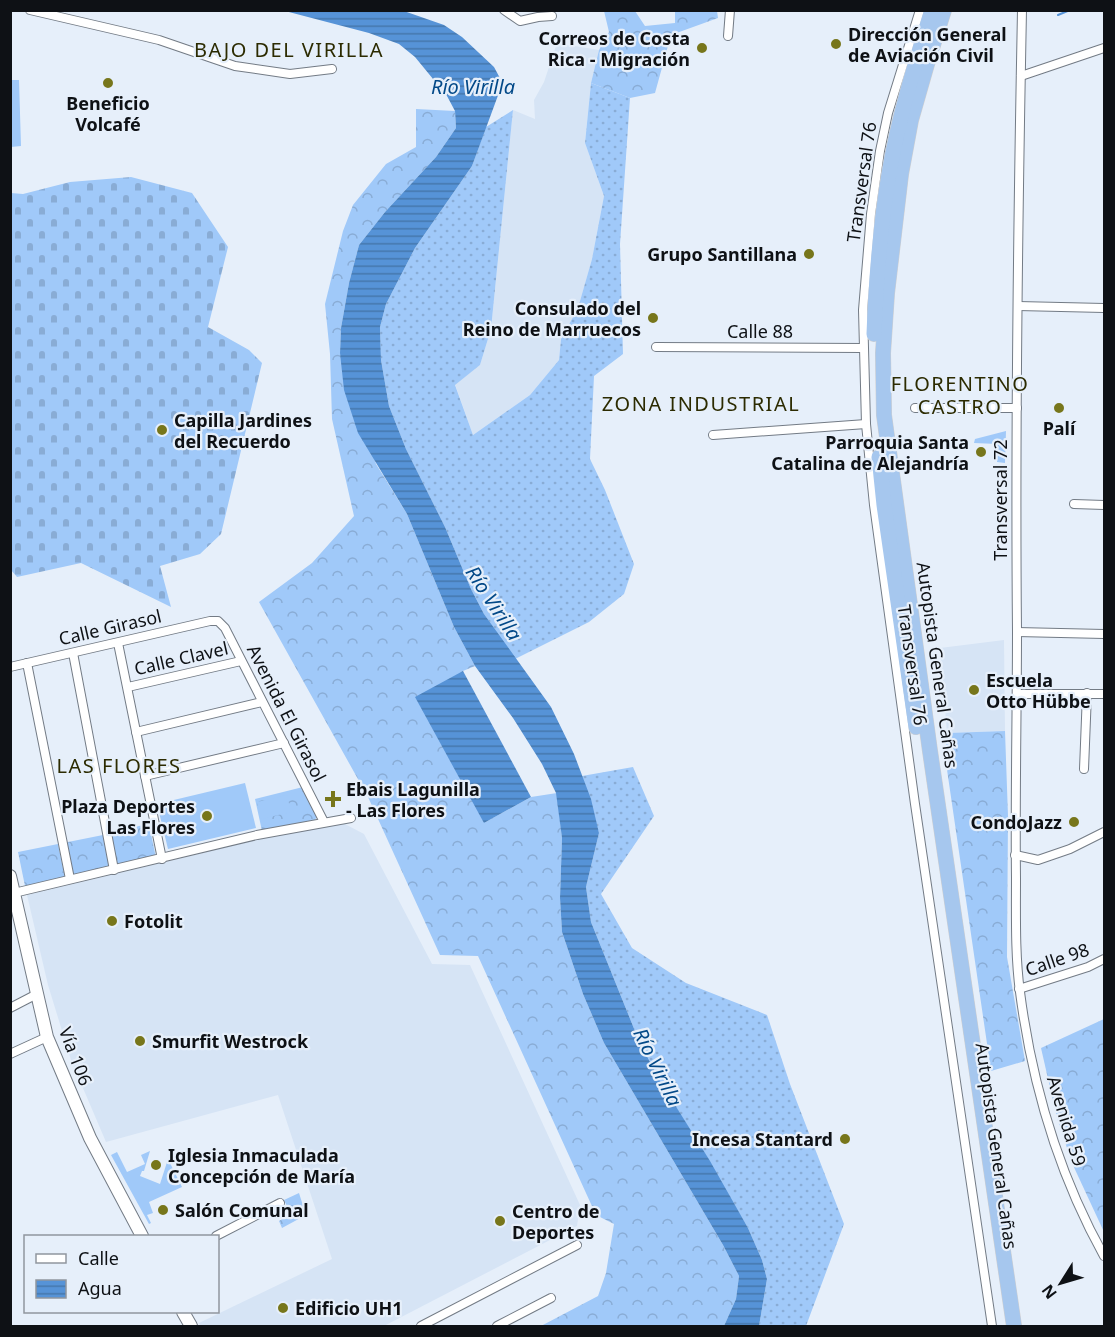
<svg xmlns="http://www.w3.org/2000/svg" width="1115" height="1337" viewBox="0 0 1115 1337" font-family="'Noto Sans',sans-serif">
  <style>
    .built { fill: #d6e4f5 }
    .grass { fill: url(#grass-dots) }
    .forest { fill: url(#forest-crowns) }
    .cemetery { fill: url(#cemetery-stones) }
    .garden { fill: #a0c9f9 }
    .water { fill: url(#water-rules) }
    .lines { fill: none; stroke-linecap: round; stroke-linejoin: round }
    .stream { stroke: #5693d7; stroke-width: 2 }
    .street-casing { stroke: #737b85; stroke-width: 10 }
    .secondary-casing { stroke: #737b85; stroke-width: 14 }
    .highway-casing { stroke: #cfcfd0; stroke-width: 16 }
    .street { stroke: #fff; stroke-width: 8 }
    .secondary { stroke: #fff; stroke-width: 12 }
    .highway { stroke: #a6c7ee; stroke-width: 15 }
    .poi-dot { fill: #77761b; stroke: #e6effa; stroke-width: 2 }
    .labels { text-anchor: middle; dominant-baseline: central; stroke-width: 4.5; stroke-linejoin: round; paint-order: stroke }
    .poi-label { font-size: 18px; font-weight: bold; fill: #0e1115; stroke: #e6effa; text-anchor: start }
    .street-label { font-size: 18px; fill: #0e1115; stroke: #e6effa }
    .neighbourhood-label { font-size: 20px; letter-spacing: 1.5px; fill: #2c2b01; stroke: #e6effa }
    .water-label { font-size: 20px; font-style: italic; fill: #034988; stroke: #e6effa }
  </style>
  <defs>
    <pattern id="grass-dots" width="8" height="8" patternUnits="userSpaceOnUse" patternTransform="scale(1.5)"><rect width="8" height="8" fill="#a0c9f9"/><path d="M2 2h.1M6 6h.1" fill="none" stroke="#89acd5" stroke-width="1.8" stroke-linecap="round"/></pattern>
    <pattern id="forest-crowns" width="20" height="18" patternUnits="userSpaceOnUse" patternTransform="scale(1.5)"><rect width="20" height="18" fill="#a0c9f9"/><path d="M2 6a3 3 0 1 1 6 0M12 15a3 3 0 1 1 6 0" fill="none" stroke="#89acd5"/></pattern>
    <pattern id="cemetery-stones" width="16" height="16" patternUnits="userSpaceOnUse" patternTransform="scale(1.5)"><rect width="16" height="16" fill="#a0c9f9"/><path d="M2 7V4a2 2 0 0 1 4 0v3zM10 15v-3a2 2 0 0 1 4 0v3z" fill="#89acd5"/></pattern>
    <pattern id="water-rules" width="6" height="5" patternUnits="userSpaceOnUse" patternTransform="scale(1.5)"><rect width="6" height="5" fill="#5693d7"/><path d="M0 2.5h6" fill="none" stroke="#4677ad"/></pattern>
  </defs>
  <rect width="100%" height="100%" fill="#e6effa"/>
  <!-- built -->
  <g class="built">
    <polygon points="557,43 599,50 591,83 585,143 604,196 592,259 578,308 561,339 559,360 530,395 473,435 455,384 480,365 491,329 513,110 535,119 534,100 544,82"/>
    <polygon points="1004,640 1005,731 947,733 940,648"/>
    <polygon points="341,822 364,834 432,964 470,965 580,1205 577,1226 384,1326 201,1326 199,1323 332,1259 278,1095 106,1142 71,1060 48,985 27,895 199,854 260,837"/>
  </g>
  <!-- grass -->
  <g class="grass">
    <polygon points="591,83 630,98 620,244 623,354 594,376 590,459 605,490 634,564 624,594 589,622 515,659 484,614 471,589 445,527 406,449 389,406 381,360 380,327 386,304 415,248 472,166 486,127 513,110 491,329 480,365 455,385 473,435 530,395 559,360 561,339 578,308 592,259 604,196 585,143"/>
    <polygon points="633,767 654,816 601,894 632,948 686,983 767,1015 790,1084 844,1224 806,1326 759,1326 767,1279 762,1260 748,1228 660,1081 639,1041 591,922 586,887 599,833 582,776"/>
  </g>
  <!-- forest -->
  <g class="forest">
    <polygon points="604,11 635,11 645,26 675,23 675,11 717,11 718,18 671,35 655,93 630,98 591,83 599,50 609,32"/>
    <polygon points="416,109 455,111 456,128 436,157 385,212 359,245 349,283 341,328 340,353 376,464 407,514 454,627 475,666 463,671 484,823 531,797 557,793 562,838 560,898 562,932 583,994 604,1043 723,1245 739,1276 736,1299 724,1326 541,1326 598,1296 606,1273 614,1224 596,1215 478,956 440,955 368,797 259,602 312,563 354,516 332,419 330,354 325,304 343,231 353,205 386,164 416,147"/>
    <polygon points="1005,731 1008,816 1007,957 1025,1061 991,1071 945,756 947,733"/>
    <polygon points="303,787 317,816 315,820 262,831 255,799"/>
    <polygon points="149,824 156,858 116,866 109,832"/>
    <polygon points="103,835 110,869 70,877 63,843"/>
    <polygon points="58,844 65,878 25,886 18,852"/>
    <polygon points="1104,1019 1104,1232 1072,1163 1057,1118 1041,1048"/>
    <polygon points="299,1193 306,1215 282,1228 279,1221 291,1214 284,1200"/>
  </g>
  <!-- cemetery -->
  <polygon class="cemetery" points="131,177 192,193 228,247 208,327 249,350 262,363 221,534 200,554 160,566 171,607 81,563 17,577 11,570 11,193 23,194 70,182"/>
  <!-- garden -->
  <g class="garden">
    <polygon points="11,80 19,80 21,146 11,147"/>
    <polygon points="1006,431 1005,463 997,462 997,444 974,443 975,439"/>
    <polygon points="245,783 256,828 168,849 157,804"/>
    <polygon points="287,795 291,812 261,819 257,802"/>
    <polygon points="150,1151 144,1171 142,1171 140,1176 160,1184 168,1159 182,1187 149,1202 153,1213 147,1215 151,1223 149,1224 111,1155 117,1152 127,1172 145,1164 141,1155"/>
  </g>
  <!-- water -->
  <g class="water">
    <polygon points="401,10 444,25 462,37 494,67 501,80 500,90 472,166 415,248 386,304 380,327 381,360 389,406 406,449 445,527 471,589 484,614 551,707 574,754 591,799 599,833 586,887 591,922 639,1041 660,1081 710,1161 748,1228 762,1260 767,1279 759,1326 724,1326 736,1299 739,1276 723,1245 604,1043 583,994 562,932 560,898 562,838 556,793 542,764 513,718 475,666 454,627 407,514 358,433 344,390 340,353 341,328 349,283 359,245 385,212 436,157 456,128 455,111 447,96 415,57 399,44 369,33 285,11"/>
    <polygon points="463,671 531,797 484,823 415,697"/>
  </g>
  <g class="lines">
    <!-- stream -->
    <polyline class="stream" points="1058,15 1070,10"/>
    <defs>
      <g id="street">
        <polyline points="30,10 159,40 235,66 290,74 332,69"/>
        <polyline points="504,10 520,21 538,17 552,16"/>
        <polyline points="920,10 888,113 880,151 871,214 863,310 866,424 874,505 915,804 992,1326"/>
        <path d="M1022 10C1018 217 1015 424 1017 631 1017 714 1015 796 1016 878 1016 916 1015 955 1020 992 1032 1084 1059 1175 1104 1256"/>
        <polyline points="728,36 730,10"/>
        <polyline points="1021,76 1104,48"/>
        <polyline points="1018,306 1104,308"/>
        <polyline points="656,347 863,348"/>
        <polyline points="915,408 1017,408"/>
        <polyline points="713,435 866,424"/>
        <polyline points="1074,504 1104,505"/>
        <polyline points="1017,632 1104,634"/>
        <polyline points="118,643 162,859"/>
        <polyline points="73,653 114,870"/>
        <polyline points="27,663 70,879"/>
        <polyline points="10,667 210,621 218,621 225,628 324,822"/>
        <polyline points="128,687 241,661"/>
        <polyline points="1017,694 1104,694"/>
        <polyline points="136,732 262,702"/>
        <polyline points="1084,769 1087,693"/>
        <polyline points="145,776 284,743"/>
        <polyline points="1015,855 1038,860 1070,849 1104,832"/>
        <polyline points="14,893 257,835 351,818"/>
        <polyline points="1019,989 1088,967 1104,959"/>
        <polyline points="10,1008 37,994"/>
        <polyline points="10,1054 47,1037"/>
        <polyline points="216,1236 280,1203"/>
        <polyline points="421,1326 577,1245"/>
        <polyline points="497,1326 551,1298"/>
      </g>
      <g id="secondary">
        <polyline points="10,876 47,1037 90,1138 142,1236"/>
        <polyline points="183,1312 191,1326"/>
      </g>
      <g id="highway">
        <polyline points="944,10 927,64 911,120 901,174 887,293 883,353 884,415 930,751 1014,1326"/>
        <path d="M874 334C876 281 880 227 889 174 898 119 915 64 932 10"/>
        <polyline points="879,457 884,505 916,727"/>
      </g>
    </defs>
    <!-- street casing -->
    <use href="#street" class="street-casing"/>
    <!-- secondary casing -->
    <use href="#secondary" class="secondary-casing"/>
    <!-- highway casing -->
    <use href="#highway" class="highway-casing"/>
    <!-- street -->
    <use href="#street" class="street"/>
    <!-- secondary -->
    <use href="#secondary" class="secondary"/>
    <!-- highway -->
    <use href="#highway" class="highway"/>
  </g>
  <!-- markers -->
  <g class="poi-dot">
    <circle cx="836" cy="44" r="6"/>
    <circle cx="702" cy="48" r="6"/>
    <circle cx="108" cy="83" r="6"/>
    <circle cx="809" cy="254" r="6"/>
    <circle cx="653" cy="318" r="6"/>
    <circle cx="1059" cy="408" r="6"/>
    <circle cx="162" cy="430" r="6"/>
    <circle cx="981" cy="452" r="6"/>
    <circle cx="974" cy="690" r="6"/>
    <path d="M330 790h6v6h6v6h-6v6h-6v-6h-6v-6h6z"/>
    <circle cx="207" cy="816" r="6"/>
    <circle cx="1074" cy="822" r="6"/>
    <circle cx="112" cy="921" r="6"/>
    <circle cx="140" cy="1041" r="6"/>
    <circle cx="845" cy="1139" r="6"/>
    <circle cx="156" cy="1165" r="6"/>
    <circle cx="163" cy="1210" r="6"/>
    <circle cx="500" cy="1221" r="6"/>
    <circle cx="283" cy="1308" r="6"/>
  </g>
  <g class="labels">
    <!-- poi labels -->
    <g class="poi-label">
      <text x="848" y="34">Dirección General<tspan x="848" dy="21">de Aviación Civil</tspan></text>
      <text x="690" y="38" text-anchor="end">Correos de Costa<tspan x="690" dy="21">Rica - Migración</tspan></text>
      <text x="108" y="103" text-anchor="middle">Beneficio<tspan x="108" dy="21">Volcafé</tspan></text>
      <text x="797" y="254" text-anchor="end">Grupo Santillana</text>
      <text x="641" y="308" text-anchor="end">Consulado del<tspan x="641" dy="21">Reino de Marruecos</tspan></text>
      <text x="174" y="420">Capilla Jardines<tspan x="174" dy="21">del Recuerdo</tspan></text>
      <text x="1059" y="428" text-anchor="middle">Palí</text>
      <text x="969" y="442" text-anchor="end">Parroquia Santa<tspan x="969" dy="21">Catalina de Alejandría</tspan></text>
      <text x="986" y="680">Escuela<tspan x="986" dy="21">Otto Hübbe</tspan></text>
      <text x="346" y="789">Ebais Lagunilla<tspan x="346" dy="21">- Las Flores</tspan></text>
      <text x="195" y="806" text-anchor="end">Plaza Deportes<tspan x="195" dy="21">Las Flores</tspan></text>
      <text x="1062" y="822" text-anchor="end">CondoJazz</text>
      <text x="124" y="921">Fotolit</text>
      <text x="152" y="1041">Smurfit Westrock</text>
      <text x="833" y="1139" text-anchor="end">Incesa Stantard</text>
      <text x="168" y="1155">Iglesia Inmaculada<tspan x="168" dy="21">Concepción de María</tspan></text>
      <text x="175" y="1210">Salón Comunal</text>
      <text x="512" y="1211">Centro de<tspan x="512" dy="21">Deportes</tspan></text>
      <text x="295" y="1308">Edificio UH1</text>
    </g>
    <!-- street labels -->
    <g class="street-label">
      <text transform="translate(861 182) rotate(-82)">Transversal 76</text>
      <text x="760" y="331">Calle 88</text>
      <text transform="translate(1000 500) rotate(-90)">Transversal 72</text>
      <text transform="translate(110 627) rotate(-13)">Calle Girasol</text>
      <text transform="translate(181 658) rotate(-13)">Calle Clavel</text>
      <text transform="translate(913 665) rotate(82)">Transversal 76</text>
      <text transform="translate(938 665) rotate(82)">Autopista General Cañas</text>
      <text transform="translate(287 713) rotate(63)">Avenida El Girasol</text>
      <text transform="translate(1057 959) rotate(-19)">Calle 98</text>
      <text transform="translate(76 1056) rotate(69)">Vía 106</text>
      <text transform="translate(1067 1121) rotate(73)">Avenida 59</text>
      <text transform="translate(997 1146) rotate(82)">Autopista General Cañas</text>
    </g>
    <!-- neighbourhood labels -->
    <g class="neighbourhood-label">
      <text x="289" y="49">BAJO DEL VIRILLA</text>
      <text x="960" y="383">FLORENTINO<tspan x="960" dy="23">CASTRO</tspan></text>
      <text x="701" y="403">ZONA INDUSTRIAL</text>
      <text x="119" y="765">LAS FLORES</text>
    </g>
    <!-- water labels -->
    <g class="water-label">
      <text x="473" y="86">Río Virilla</text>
      <text transform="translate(494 603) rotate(57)">Río Virilla</text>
      <text transform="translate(658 1067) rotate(64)">Río Virilla</text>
    </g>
  </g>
  <!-- border -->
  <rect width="1115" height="1337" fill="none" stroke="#0e1115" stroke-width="24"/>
  <!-- legend -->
  <rect x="24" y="1235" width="195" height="78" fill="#e6effa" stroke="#90969e" stroke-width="1.5"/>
  <rect x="36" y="1254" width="30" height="9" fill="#ffffff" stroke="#90969e" stroke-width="1.5"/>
  <text x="78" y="1265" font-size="18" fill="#0e1115">Calle</text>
  <rect x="36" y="1280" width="30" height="18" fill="url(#water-rules)" stroke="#90969e" stroke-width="1.5"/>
  <text x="78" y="1295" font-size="18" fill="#0e1115">Agua</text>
  <!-- north arrow -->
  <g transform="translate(1061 1283) rotate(233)" stroke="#e6effa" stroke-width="4.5" paint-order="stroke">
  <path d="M0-4.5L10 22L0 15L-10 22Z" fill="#0e1115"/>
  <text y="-9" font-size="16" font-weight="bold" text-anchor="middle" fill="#0e1115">N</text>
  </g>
</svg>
